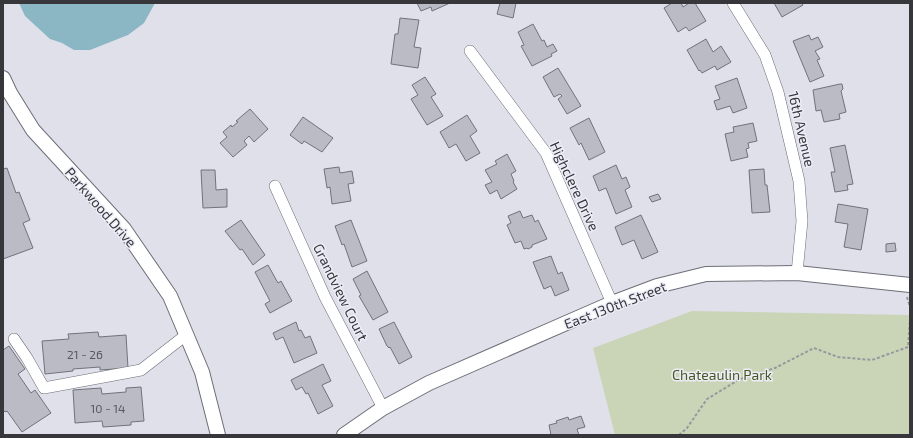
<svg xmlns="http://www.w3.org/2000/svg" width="913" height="438" viewBox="0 0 913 438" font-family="'Exo 2',sans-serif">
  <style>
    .green { fill: #cad5b7 }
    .water { fill: #8bb6c4 }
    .building { fill: #babbc5; stroke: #71727b }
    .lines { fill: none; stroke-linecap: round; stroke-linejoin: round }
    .minor-casing { stroke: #6d6e77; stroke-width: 12 }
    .tertiary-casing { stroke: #6d6e77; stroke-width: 16 }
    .path { stroke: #97989f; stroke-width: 2; stroke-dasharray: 3 2; stroke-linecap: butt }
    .minor { stroke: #fff; stroke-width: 11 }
    .tertiary { stroke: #fff; stroke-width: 14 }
    .labels { text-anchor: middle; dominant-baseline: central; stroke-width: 3; stroke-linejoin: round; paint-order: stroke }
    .number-label { font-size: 12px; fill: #58585e }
    .street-label { font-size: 14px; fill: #37373b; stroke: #ecedf7 }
    .park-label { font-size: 14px; fill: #485822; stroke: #ecedf7 }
  </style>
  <rect width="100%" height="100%" fill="#dfe0ea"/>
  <!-- green -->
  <polygon class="green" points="692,311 910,315 910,435 615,435 593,348"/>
  <!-- water -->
  <polygon class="water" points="19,3 155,3 144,23 128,35 90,50 74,50 62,43 50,39 25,16"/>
  <!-- building -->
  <g class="building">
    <polygon points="417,3 450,3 432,11 431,7 421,11"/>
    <polygon points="500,3 516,3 513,18 497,14"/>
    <polygon points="672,3 681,3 683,7 689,3 695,3 706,21 689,31 686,27 678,32 664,8"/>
    <polygon points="774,3 802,3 803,5 782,17"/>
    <polygon points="400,18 419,20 414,47 421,48 418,68 391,64 395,34 398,34"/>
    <polygon points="533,24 542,41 544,40 547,47 553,44 557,51 551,54 552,56 532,66 521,46 524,45 518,32"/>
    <polygon points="809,35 811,40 818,37 823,47 815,51 820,59 817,60 824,76 810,82 793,41"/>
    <polygon points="706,39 713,52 721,46 731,62 717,70 715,66 702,73 700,70 699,71 687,50"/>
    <polygon points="558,68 581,106 567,114 558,99 562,96 560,94 554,97 543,77"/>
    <polygon points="425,77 436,94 431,97 443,116 427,125 411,99 418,95 412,85"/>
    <polygon points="737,78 747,108 733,113 730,106 717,110 714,101 720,99 715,86"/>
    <polygon points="840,84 842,84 843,89 841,91 846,112 839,114 840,119 824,122 821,110 816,111 813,90"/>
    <polygon points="250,109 268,129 254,142 249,136 244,141 247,145 233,157 220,143 227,137 223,132 231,125 232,127 238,122 236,121"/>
    <polygon points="467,115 477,131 470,136 480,153 466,161 456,144 449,148 440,132"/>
    <polygon points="303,117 333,138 322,152 304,141 302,144 290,135"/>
    <polygon points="589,118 605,152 589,160 581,143 579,145 570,128"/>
    <polygon points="753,123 757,141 748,143 749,148 746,149 748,157 731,161 725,134 734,132 733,127"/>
    <polygon points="845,145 853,184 847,185 848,190 835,192 831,172 835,172 830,148"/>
    <polygon points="507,154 516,171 511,174 514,181 513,182 517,189 501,199 497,190 490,194 485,185 492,182 485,170 497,164 495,161"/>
    <polygon points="616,165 622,179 626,177 630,187 625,190 632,207 616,214 606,188 599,191 593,176"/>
    <polygon points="339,167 340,173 352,171 354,183 348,184 351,201 332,204 330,187 327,188 324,169"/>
    <polygon points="7,168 16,193 19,192 30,220 23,223 33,248 3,259 3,169"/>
    <polygon points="764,169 765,185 767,185 770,212 752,213 749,170"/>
    <polygon points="201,170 215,170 216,190 227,189 227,207 203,208"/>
    <polygon points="658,194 661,199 652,202 649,197"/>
    <polygon points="838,204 868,209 861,250 844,247 848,224 835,222"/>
    <polygon points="520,211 523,218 532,215 535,222 538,220 547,239 532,245 532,247 528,249 527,248 524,249 521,241 515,243 507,225 511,223 508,216"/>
    <polygon points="641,215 658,252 642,259 634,240 622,245 615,227"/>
    <polygon points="241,220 265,255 253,265 242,249 240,250 225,231"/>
    <polygon points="351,220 367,261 352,267 344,244 342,245 335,226"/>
    <polygon points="895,243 896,251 886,252 886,244"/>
    <polygon points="551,256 558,274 562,272 569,290 555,296 551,286 544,289 533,262"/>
    <polygon points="268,265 278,283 281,281 292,301 270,313 265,304 270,301 255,272"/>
    <polygon points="367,271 388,312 373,320 359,296 361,295 353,279"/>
    <polygon points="296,322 299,331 301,330 305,338 310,336 317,353 294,363 283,337 276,340 273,333"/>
    <polygon points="394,322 412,357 399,364 390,347 389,348 387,346 379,329"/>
    <polygon points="98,332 99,337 126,335 128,368 100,370 100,367 73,369 73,371 45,374 42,341 69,339 68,334"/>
    <polygon points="9,346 25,369 18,374 31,393 35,390 51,413 22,432 7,411 5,412 3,410 3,350"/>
    <polygon points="323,364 331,381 322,385 333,406 318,414 308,393 306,394 302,387 296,390 291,380"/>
    <polygon points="141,387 144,421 131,422 131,425 103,427 102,421 75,423 73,390 101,388 102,394 126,392 126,388"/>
    <polygon points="581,416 585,427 577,429 579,435 550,435 551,435 549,425 557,423 556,421 568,417 569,420"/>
  </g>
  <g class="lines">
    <defs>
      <g id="minor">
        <polyline points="733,3 765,55 778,92 799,181 802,221 797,273"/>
        <polyline points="470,51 546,153 612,303"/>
        <polyline points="275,186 325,297 383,408"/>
        <polyline points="14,339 27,358 44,388 141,370 186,335"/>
      </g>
      <g id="tertiary">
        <polyline points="3,78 10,93 33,130 124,229 170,296 202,372 218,435"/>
        <polyline points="344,435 383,408 429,383 612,303 657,286 706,274 797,273 910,285"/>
      </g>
    </defs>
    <!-- minor casing -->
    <use href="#minor" class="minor-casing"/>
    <!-- tertiary casing -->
    <use href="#tertiary" class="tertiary-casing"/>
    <!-- path -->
    <g class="path">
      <polyline points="907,297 910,307"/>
      <polyline points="679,435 687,428 707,399 740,379 775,368 814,348 838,357 872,360 908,347 910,319"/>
    </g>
    <!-- minor -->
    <use href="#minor" class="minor"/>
    <!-- tertiary -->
    <use href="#tertiary" class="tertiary"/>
  </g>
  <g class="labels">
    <!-- number labels -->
    <g class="number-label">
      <text x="85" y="354">21 - 26</text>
      <text x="108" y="408">10 - 14</text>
    </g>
    <!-- street labels -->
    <g class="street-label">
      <text transform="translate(802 129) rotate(77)">16th Avenue</text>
      <text transform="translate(575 186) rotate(65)">Highclere Drive</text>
      <text transform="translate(101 207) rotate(49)">Parkwood Drive</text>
      <text transform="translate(341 292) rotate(64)">Grandview Court</text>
      <text transform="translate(615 305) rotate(-21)">East 130th Street</text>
    </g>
    <!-- park labels -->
    <g class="park-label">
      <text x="722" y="374">Chateaulin Park</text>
    </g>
  </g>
  <!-- border -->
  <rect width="913" height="438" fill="none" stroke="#37373b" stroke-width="8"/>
</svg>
